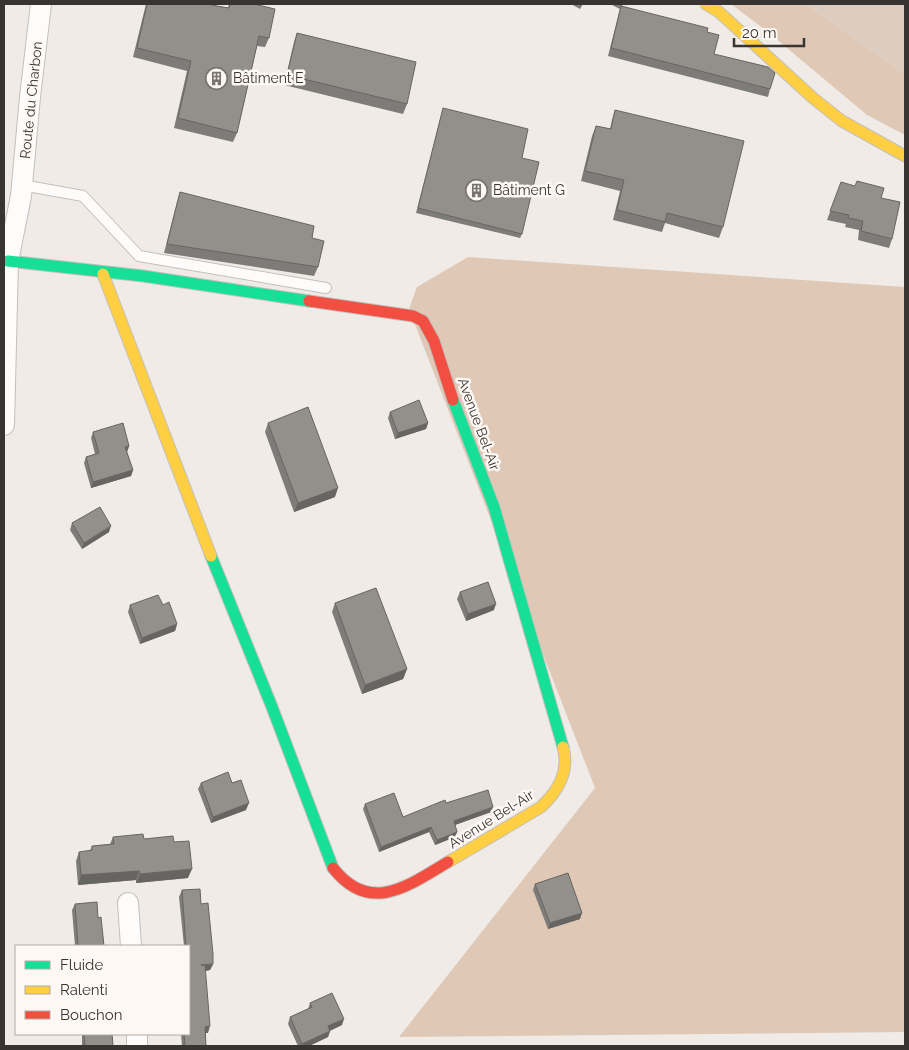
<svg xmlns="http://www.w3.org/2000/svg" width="909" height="1050" viewBox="0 0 909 1050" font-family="Raleway,sans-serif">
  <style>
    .green { fill: #ddcdc0 }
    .forest { fill: #dfc8b6 }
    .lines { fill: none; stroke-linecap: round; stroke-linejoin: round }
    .lane-casing { stroke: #c3bfbb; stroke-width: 12 }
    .street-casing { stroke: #c3bfbb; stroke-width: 22 }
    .fast-casing { stroke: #c3bfbb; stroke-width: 13 }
    .slow-casing { stroke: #c3bfbb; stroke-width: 13 }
    .jam-casing { stroke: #c3bfbb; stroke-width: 13 }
    .lane { stroke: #fdfcfb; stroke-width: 10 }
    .street { stroke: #fdfcfb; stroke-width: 20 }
    .fast { stroke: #16e098; stroke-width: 11 }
    .slow { stroke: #ffcf43; stroke-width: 11 }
    .jam { stroke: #f24e42; stroke-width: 11 }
    .wall { fill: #7e7c78 }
    .shaded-wall { fill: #676562 }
    .building { fill: #93908c; stroke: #676562 }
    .labels { text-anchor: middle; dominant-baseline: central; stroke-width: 5; stroke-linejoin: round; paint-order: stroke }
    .poi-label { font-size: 14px; fill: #383432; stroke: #fef8f4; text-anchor: start }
    .street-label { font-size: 14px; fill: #383432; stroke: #fef8f4 }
  </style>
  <rect width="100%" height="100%" fill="#f0ebe6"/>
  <!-- green -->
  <polygon class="green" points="806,4 905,4 905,74"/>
  <!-- forest -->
  <g class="forest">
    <polygon points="731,4 806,4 905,74 905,135 867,115 768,32"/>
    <polygon points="468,257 905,287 905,1032 399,1037 595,788 409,309 417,287"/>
  </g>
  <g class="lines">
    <defs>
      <polyline id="lane" points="22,185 83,196 139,256 326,288"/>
      <g id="street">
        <polyline points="4,425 8,261 21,196 30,97 41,4"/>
        <polyline points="128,903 131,946"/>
        <polyline points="137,1034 137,1046"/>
      </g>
      <g id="fast">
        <polyline points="8,261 143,276 309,301"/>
        <polyline points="453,400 494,507 563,747"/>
        <polyline points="211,556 272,707 333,868"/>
      </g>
      <g id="slow">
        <polyline points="706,4 719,12 813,98 842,121 905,156"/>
        <polyline points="103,274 211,556"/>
        <path d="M448 862 541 807C558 791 570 772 563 747"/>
      </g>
      <g id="jam">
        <polyline points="309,301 413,316 423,321 434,341 453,400"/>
        <path d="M333 868C370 915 408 886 448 862"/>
      </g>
    </defs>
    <!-- lane casing -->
    <use href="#lane" class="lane-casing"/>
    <!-- street casing -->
    <use href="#street" class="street-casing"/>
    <!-- fast casing -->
    <use href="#fast" class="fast-casing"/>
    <!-- slow casing -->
    <use href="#slow" class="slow-casing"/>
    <!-- jam casing -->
    <use href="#jam" class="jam-casing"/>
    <!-- lane -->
    <use href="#lane" class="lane"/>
    <!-- street -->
    <use href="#street" class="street"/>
    <!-- fast -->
    <use href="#fast" class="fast"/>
    <!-- slow -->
    <use href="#slow" class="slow"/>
    <!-- jam -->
    <use href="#jam" class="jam"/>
  </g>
  <!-- wall -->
  <g class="wall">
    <polygon points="146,4 207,4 228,8 229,4 254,4 269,38 265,47 257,46 237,133 233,142 174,128 187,71 133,57"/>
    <polygon points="571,4 583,4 580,9"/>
    <polygon points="610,4 623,4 622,6 707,32 714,54 770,89 768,97 608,56 620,9"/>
    <polygon points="297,33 407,104 403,114 284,85 294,42"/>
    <polygon points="443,108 522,158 522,234 520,238 416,213"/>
    <polygon points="615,110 723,227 719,238 665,223 662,232 613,220 620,191 581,181 592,136 596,126 610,129 612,120"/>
    <polygon points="841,182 881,198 892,239 889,248 858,240 859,230 845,227 846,224 827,220"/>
    <polygon points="180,192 312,238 318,267 314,276 164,253 177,202"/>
    <polygon points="390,412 428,423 426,429 395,439 388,418"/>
    <polygon points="268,423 335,497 294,512 265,432"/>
    <polygon points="93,432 129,446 127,452 133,470 131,476 91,488 84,463 86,457 95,454 91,438"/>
    <polygon points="72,523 109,532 82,549 70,530"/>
    <polygon points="460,592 494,610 466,621 457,599"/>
    <polygon points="335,603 407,669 403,679 362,694 332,612"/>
    <polygon points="130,605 163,605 177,624 175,631 140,644 128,612"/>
    <polygon points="201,783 232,783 246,810 211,823 198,789"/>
    <polygon points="446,803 491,812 455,825 457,832 455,837 435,845 429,832 379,852 363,809 365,804 403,817"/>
    <polygon points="113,837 144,839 174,842 188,878 136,883 136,880 78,885 76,861 79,852 90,851 92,846 110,844"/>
    <polygon points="535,884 580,919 548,929 533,890"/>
    <polygon points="182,890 201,904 213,964 210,970 205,971 208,1033 206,1033 206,1046 182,1046 181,1034 189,1034 189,946 184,946 179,897"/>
    <polygon points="75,904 98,918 104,946 75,946 72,910"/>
    <polygon points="310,1003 342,1025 330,1031 328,1037 309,1046 298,1046 288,1024 290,1017 308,1009"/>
    <polygon points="82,1034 112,1034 113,1046 82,1046"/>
  </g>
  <!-- shaded-wall -->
  <g class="shaded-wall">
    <polygon points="428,423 426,429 395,439 398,433"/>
    <polygon points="129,446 127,452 123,453 125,447"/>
    <polygon points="133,470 131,476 91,488 93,482"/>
    <polygon points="338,488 335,497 294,512 298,503"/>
    <polygon points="111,526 109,532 82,549 84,543"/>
    <polygon points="496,604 494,610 466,621 468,614"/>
    <polygon points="177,624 175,631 140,644 142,638"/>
    <polygon points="407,669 403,679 362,694 365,685"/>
    <polygon points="249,803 246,810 211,823 213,817"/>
    <polygon points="493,807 491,812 452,826 454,821"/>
    <polygon points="431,827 429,832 379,852 381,847"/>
    <polygon points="457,832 455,837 435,845 437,840"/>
    <polygon points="192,869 188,878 136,883 140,874"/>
    <polygon points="139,871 136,880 78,885 81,875"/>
    <polygon points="582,913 580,919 548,929 550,923"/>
    <polygon points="213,964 210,970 199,972 201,965"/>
    <polygon points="344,1019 342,1025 326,1032 328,1026"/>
    <polygon points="210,1026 208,1033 203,1033 205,1027"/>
    <polygon points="330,1031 328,1037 309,1046 301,1046 302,1044"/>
  </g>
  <!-- building -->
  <g class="building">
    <polygon points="147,4 207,4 217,6 229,8 230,4 254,4 275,9 269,38 259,36 237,133 178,118 191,61 137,48"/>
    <polygon points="621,6 708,28 707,32 719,35 714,54 768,67 775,73 770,89 611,48"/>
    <polygon points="297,33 416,62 407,104 287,75"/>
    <polygon points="443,108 528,129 522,158 539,162 522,234 418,208"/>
    <polygon points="615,110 744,141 723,227 667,213 665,222 617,210 624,180 585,171 596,126 611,129"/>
    <polygon points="857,181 884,188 881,198 900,202 892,239 861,231 863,221 848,218 849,215 830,211 841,182 855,186"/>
    <polygon points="180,192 314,226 312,238 324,241 318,267 167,244"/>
    <polygon points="419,400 428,423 398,433 390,412"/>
    <polygon points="308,407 338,488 298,503 268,423"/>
    <polygon points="123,423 129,446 125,447 133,470 93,482 86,457 99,453 93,432"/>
    <polygon points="100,507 111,526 84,543 72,523"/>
    <polygon points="488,582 496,604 468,614 460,592"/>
    <polygon points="376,588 407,669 365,685 335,603"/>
    <polygon points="158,595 163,605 169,602 177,624 142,638 130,605"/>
    <polygon points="228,772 232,783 241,780 249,803 213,817 201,783"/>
    <polygon points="488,790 493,807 454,821 457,832 437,840 431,827 381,847 365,804 394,793 403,817 445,800 446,803"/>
    <polygon points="143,834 144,839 173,836 174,842 189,841 192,869 140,874 139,871 81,875 79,852 92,850 92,846 114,844 113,837"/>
    <polygon points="568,873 582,913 550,923 535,884"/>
    <polygon points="200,889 201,904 208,903 213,954 213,964 201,965 205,965 210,1026 205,1027 206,1046 183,1046 183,1045 185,1044 184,1034 189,1034 189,946 186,946 182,890"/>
    <polygon points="97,902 98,918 101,917 104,946 78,946 75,904"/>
    <polygon points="332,993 344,1019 328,1026 330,1031 302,1044 290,1017 312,1007 310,1003"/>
    <polygon points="84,1034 112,1034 113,1046 85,1046"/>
  </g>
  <!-- icons -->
  <defs>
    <symbol id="building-ring" viewBox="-11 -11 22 22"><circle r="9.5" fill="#fef8f4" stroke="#787471" stroke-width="1.5"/><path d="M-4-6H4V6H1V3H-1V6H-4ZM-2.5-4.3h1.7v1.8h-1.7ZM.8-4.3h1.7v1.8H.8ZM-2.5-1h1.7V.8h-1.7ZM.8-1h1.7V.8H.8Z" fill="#787471"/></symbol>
  </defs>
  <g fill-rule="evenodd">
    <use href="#building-ring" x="204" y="66" width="25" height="25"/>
    <use href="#building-ring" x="464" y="178" width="25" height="25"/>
  </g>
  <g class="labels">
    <!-- poi labels -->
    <g class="poi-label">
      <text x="233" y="78">Bâtiment E</text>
      <text x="493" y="190">Bâtiment G</text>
    </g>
    <!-- street labels -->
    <g class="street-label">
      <text transform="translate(31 100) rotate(-84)">Route du Charbon</text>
      <text transform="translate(479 424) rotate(70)">Avenue Bel-Air</text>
      <text transform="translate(491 819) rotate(-32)">Avenue Bel-Air</text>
    </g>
  </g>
  <!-- border -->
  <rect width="909" height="1050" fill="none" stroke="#383432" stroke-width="10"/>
  <!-- legend -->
  <rect x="15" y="945" width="175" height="90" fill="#fef8f4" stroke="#afaaa6"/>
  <rect x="25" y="961" width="25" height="8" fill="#16e098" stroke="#afaaa6"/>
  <text x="60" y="970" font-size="15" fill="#383432">Fluide</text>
  <rect x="25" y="986" width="25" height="8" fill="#ffcf43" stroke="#afaaa6"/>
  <text x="60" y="995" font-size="15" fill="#383432">Ralenti</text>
  <rect x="25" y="1011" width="25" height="8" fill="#f24e42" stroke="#afaaa6"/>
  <text x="60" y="1020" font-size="15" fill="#383432">Bouchon</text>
  <!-- scale -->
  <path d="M734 38v8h70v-8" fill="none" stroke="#383432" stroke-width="2.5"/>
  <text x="742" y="38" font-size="15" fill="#383432" stroke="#fef8f4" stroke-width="4" paint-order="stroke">20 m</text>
</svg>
